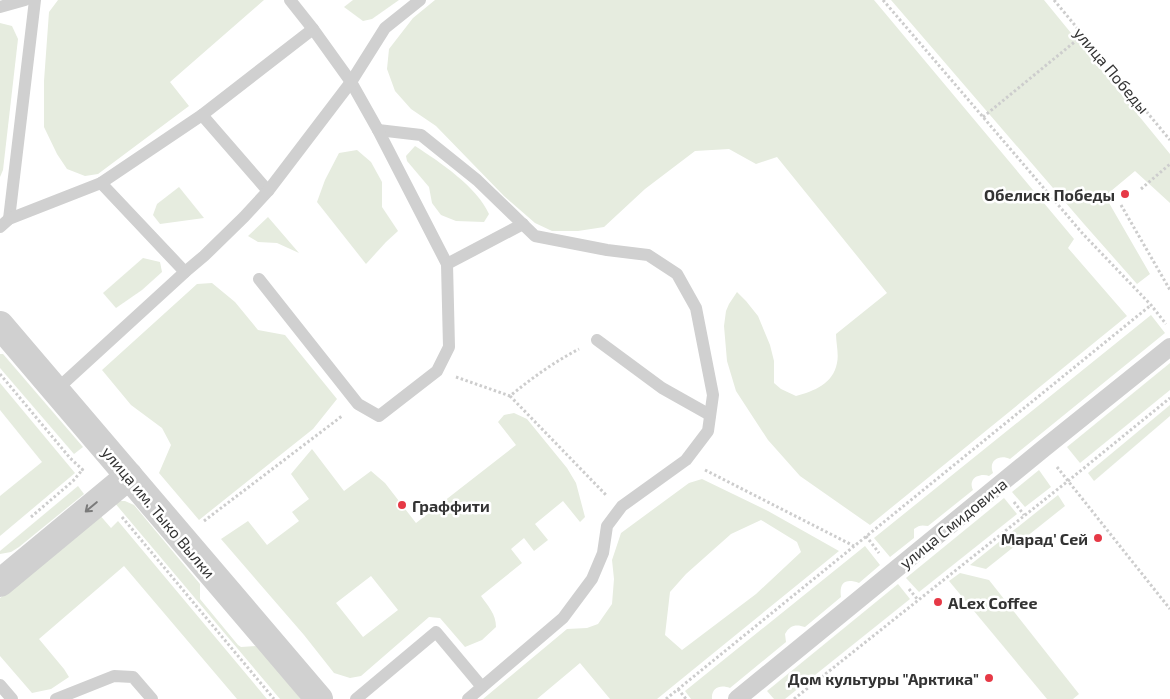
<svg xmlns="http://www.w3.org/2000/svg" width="1170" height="699" viewBox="0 0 1170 699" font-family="'Exo 2',sans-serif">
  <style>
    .green { fill: #e6ecdf; fill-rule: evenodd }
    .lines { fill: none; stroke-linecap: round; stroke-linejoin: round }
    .path { stroke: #cdcdcd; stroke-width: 3; stroke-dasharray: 2.5 2.5; stroke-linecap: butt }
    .service { stroke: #d0d0d0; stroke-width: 12 }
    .pedestrian { stroke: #d0d0d0; stroke-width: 18 }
    .tertiary { stroke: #d0d0d0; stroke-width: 28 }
    .oneway { stroke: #7a7a7a }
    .poi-dot { fill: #e63946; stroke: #fff; stroke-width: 2 }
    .labels { text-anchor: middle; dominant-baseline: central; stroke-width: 5; stroke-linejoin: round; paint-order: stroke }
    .street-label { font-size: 16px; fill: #333; stroke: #fff }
    .poi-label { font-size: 16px; font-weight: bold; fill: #333; stroke: #fff; text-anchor: end }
  </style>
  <rect width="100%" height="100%" fill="#fff"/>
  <!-- green -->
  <g class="green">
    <polygon points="58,0 264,0 170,82 189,106 98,174 85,176 67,169 57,154 44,127 44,81 49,12"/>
    <polygon points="353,0 399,0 372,19 363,21 344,7"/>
    <path d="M435 0H874L1074 239 1068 248 1127 316 870 525 800 476 768 440 736 391 727 361 724 326 726 311 729 304 737 292 746 301 758 316 770 345 774 361V383L781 389 796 396C814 391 833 384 837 363 839 354 836 343 836 334L887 293 777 157 756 164 729 149 695 151 645 189 604 227 578 231H552L535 223 504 196 436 126 411 109 395 91 387 69 389 49 413 18Z"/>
    <polygon points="891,0 1044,0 1170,154 1170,203 1135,171 1105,196 1150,274 1137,284 1084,224"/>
    <polygon points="0,23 12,26 18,39 3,170 0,177"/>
    <path d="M415 146C440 162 477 187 489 214L484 222 456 221 441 215 432 203 429 187 407 161 406 156Z"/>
    <polygon points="357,150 371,162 382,182 382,207 398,231 386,242 366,264 317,202 325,180 339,153"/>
    <polygon points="179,187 204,218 160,224 153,215 157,204"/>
    <polygon points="268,217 299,253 277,243 258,242 248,236"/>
    <polygon points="143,258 160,262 162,272 142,290 116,308 103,293"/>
    <polygon points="212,283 235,302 258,330 285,335 337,399 313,429 199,520 159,473 171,445 162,428 131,405 102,370 197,284"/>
    <path d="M1151 315 1165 333 1010 459C999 454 988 461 993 473L989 476C984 474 974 475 972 482 971 484 972 488 973 490L928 526C922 525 919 525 914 529V538L890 557 874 538Z"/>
    <polygon points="0,354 3,354 83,447 74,454 0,368"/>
    <polygon points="1170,363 1170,390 1080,463 1067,447"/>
    <polygon points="0,383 75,473 0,536 0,496 42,462 0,410"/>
    <polygon points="1170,405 1170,416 1094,481 1088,473"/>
    <path d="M514 413 527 419 567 468 576 483 585 517 580 522 563 501 535 524 548 540 534 551 524 538 511 549 522 563 481 596C488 606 496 614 496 627L482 640 465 647 440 618 429 617 361 676 350 678 334 673 304 635 221 539 248 521 267 545 299 521 292 512 309 499 291 474 312 449 344 491 371 471 385 483 416 523 516 445 498 422 504 415ZM371 576 398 610 363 637 336 603Z"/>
    <polygon points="1039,470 1051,487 1025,507 1012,492"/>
    <path d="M702 479 768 511 839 551 657 699H610L580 663 537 699H483L567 629 587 628 598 624 612 604 614 579 612 560 621 533 689 483ZM761 520 797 542 801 552 756 594 682 650 665 635 670 592 686 574 731 534Z"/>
    <polygon points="78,486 84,494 19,547 11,552 0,554 0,551"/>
    <polygon points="1058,495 1065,506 986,569 970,565"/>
    <polygon points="1004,498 1017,514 919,592 906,578"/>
    <polygon points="119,501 125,501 134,505 200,584 200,599 238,645 241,647 257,646 301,699 280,699 114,502"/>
    <polygon points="98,513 111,528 118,521 267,699 237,699 124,566 39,639 64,669 69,677 51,689 32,693 0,656 0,598"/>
    <path d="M865 546 880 565 859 583C845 578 839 583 841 597L805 627C796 624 790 625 785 634L786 642 730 688C720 684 711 688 712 699H691L685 691Z"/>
    <polygon points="960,573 989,580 1079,694 1073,699 1047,699 949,581"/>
    <polygon points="898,584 910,599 785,699 774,699 767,691"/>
  </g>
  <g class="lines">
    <!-- path -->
    <g class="path">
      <polyline points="883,0 1083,234 1151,305 1166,324"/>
      <polyline points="1054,0 1170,140"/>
      <polyline points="983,117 1083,35"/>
      <polyline points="1141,189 1170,164"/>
      <polyline points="1121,205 1170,290"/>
      <polyline points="0,374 70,458 84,471"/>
      <path d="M456 377 510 396C532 378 554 362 579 349"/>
      <polyline points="510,396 606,495"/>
      <polyline points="1057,467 1170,609"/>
      <polyline points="705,470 854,546"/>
      <polyline points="1014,502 1024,515"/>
      <polyline points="31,517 73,481 83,469"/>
      <polyline points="122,517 274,699"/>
      <polyline points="204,521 342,416"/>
      <polyline points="866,536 879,553"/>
      <polyline points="909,589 918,600"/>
      <polyline points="678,689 686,699"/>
      <polyline points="666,699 1151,305"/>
      <polyline points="794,699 1068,481 1170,398"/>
    </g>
    <!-- service -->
    <g class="service">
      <polyline points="290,0 313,29"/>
      <polyline points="0,7 25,0"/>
      <polyline points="202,115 268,191"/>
      <polyline points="378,130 421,135 477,180 535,236 607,250 648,255 677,274 696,308 713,395 708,431 686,460 622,506 607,526 603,553 592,579 563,618 468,699"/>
      <polyline points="101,183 202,115 313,29 351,82 378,130 447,264 449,347 437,371 379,416 358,404 259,279"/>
      <polyline points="9,219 35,0"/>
      <polyline points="0,227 9,219 101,183 185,272"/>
      <polyline points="447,264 523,224"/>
      <polyline points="597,340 662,388 710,415"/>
      <polyline points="56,390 185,272 204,256 244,217 268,191 351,82 385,28 420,0"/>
      <polyline points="0,685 12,699"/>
      <polyline points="56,699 114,676 133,677 152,699"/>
      <polyline points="356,699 436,632 482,687"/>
    </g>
    <!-- pedestrian -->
    <polyline class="pedestrian" points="737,699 1043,449 1170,347"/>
    <!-- tertiary -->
    <g class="tertiary">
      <polyline points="0,325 319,699"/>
      <polyline points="0,583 129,476"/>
    </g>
  </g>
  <!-- one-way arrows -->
  <defs><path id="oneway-shaft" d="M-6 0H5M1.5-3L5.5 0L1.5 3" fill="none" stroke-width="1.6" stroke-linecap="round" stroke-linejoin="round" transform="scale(1.25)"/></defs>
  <use class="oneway" href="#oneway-shaft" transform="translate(91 507) rotate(140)"/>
  <!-- markers -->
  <g class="poi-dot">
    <circle cx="1125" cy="194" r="5"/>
    <circle cx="402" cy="505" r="5"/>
    <circle cx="1098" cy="538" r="5"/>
    <circle cx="938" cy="602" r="5"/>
    <circle cx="989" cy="678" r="5"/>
  </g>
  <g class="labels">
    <!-- street labels -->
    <g class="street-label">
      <text transform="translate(1112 70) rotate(50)">улица Победы</text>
      <text transform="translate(159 512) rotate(50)">улица им. Тыко Вылки</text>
      <text transform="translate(953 523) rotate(-39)">улица Смидовича</text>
    </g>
    <!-- poi labels -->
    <g class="poi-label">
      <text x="1115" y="194">Обелиск Победы</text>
      <text x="412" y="505" text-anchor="start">Граффити</text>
      <text x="1088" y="538">Марад' Сей</text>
      <text x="948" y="602" text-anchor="start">ALex Coffee</text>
      <text x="979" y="678">Дом культуры "Арктика"</text>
    </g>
  </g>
</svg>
